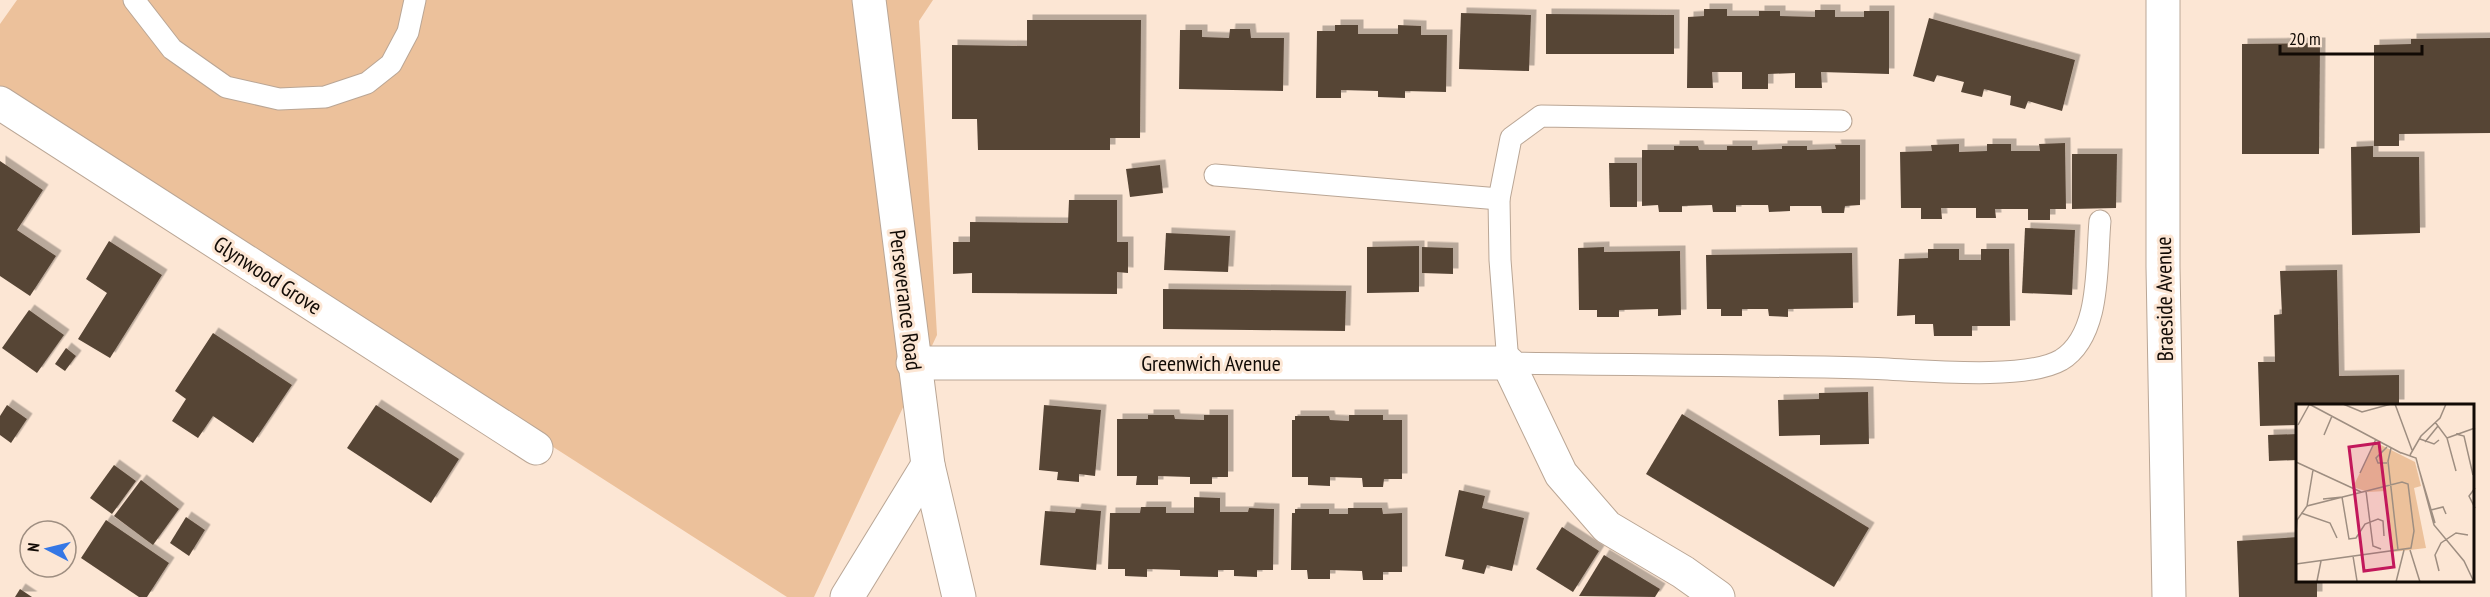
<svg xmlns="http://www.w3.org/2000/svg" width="2490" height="597" viewBox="0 0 2490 597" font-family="'PT Sans Narrow',sans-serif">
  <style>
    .green { fill: #ecc19b }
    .building { fill: #564536; filter: url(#shadow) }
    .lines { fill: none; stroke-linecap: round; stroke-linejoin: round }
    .lane-casing { stroke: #baa695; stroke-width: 23 }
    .street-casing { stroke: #baa695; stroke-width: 35 }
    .lane { stroke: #fff; stroke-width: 21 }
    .street { stroke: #fff; stroke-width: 33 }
    .labels { text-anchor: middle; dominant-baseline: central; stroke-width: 6; stroke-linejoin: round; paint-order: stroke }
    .street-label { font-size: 22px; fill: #110a05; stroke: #fce6d4 }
    .inset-road { fill: none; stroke: #9e8e81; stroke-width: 1.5 }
    .view { fill: #c2185b; fill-opacity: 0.15; stroke: #c2185b; stroke-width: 3 }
    .inset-edge { fill: none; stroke: #110a05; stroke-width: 3 }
  </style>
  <defs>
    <filter id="shadow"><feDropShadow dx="5.5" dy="-5.5" stdDeviation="0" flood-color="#0004"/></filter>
  </defs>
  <rect width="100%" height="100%" fill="#fce6d4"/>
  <!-- green -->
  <polygon class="green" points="17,0 933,0 919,21 937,335 814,597 787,597 357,321 0,87 0,24"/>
  <!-- building -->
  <g class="building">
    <polygon points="1704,9 1727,9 1727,16 1759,16 1759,11 1780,11 1780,16 1815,17 1815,10 1835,10 1835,17 1864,17 1864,11 1889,11 1889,74 1821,72 1822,88 1795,88 1795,73 1768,74 1768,89 1742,89 1742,72 1712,72 1713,88 1687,88 1688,17 1704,16"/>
    <polygon points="1461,13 1531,15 1529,71 1459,69"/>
    <polygon points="1546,14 1674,15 1674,54 1546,54"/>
    <polygon points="1929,18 2075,60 2062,111 2028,101 2025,109 2010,105 2011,96 1984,89 1982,97 1961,92 1964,82 1937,75 1934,82 1913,76"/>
    <polygon points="1027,20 1141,20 1140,138 1110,138 1110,150 978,150 977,119 952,119 952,45 1027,46"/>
    <polygon points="1335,25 1358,25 1358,34 1398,34 1398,25 1421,26 1421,35 1447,35 1446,92 1405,91 1405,98 1378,97 1378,91 1341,90 1341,98 1316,98 1317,31 1335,31"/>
    <polygon points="1230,29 1250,29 1251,38 1284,38 1283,91 1179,89 1180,30 1202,30 1202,37 1229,38"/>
    <polygon points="2490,38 2490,133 2399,134 2399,146 2374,146 2374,45 2411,44 2411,39"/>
    <polygon points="2320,43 2319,154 2242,154 2242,44"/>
    <polygon points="2065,143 2066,209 2050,209 2050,220 2028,220 2028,209 1995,209 1996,218 1976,218 1976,208 1941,208 1942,219 1921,219 1921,208 1901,208 1900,152 1932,151 1931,145 1959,144 1959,152 1987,151 1987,144 2011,144 2011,151 2040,151 2039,144"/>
    <polygon points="1835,145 1860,145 1860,205 1845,206 1844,213 1822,213 1821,206 1790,206 1790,211 1769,212 1768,205 1736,205 1736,212 1713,212 1712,205 1682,206 1682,212 1659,212 1658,205 1642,206 1642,150 1674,150 1674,146 1698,146 1699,150 1727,150 1727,146 1752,146 1752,150 1782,149 1782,146 1807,146 1807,150 1836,149"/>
    <polygon points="2373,146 2373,157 2419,157 2420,233 2352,235 2351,147"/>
    <polygon points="2072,154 2117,154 2116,208 2072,209"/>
    <polygon points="0,161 43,190 17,230 56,256 30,296 0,276"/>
    <polygon points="1609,163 1637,163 1637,207 1610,207"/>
    <polygon points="1160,165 1163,193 1130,197 1126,169"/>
    <polygon points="1069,200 1117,200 1117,242 1128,242 1128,273 1117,272 1117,294 972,293 972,273 953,274 953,242 970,242 970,222 1068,223"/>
    <polygon points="2025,228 2075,230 2072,295 2022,293"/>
    <polygon points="1166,233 1230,236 1228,272 1164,270"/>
    <polygon points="109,241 162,275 110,358 78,339 107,293 86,279"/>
    <polygon points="1419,246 1419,292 1367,293 1367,247"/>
    <polygon points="1422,247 1453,248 1453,274 1422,273"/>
    <polygon points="1604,247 1604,252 1680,251 1681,315 1658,316 1658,309 1619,310 1619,317 1597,317 1597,310 1579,310 1578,248"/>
    <polygon points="1928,249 1959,249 1959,260 1981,260 1981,249 2009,249 2010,326 1972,326 1972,336 1934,336 1933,324 1915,324 1915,315 1897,316 1899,259 1928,258"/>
    <polygon points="1852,253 1853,308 1788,309 1788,317 1769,316 1768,309 1742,309 1742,316 1721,316 1721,309 1707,309 1706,255"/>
    <polygon points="2337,270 2339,376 2399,375 2399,405 2298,405 2298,425 2260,426 2258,362 2275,362 2274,315 2282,314 2280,271"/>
    <polygon points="1163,289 1346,291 1345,331 1163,329"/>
    <polygon points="29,310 64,335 37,373 2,348"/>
    <polygon points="213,333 292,385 253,443 213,416 198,438 172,421 186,399 175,391"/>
    <polygon points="66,348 76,356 65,371 55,364"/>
    <polygon points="1868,392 1869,444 1820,445 1820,435 1779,436 1778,400 1819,399 1819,393"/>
    <polygon points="7,405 27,419 11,443 0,435 0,416"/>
    <polygon points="376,405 459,459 431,503 347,448"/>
    <polygon points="1044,405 1101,410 1095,476 1079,474 1079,482 1057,480 1058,472 1039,470"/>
    <polygon points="1682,414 1869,528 1834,587 1646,474"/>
    <polygon points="1148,415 1174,415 1175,419 1204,420 1204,415 1228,415 1228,477 1212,477 1212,484 1190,484 1190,477 1158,476 1158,485 1136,485 1137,476 1117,476 1117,419 1148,419"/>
    <polygon points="1349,415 1383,415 1383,420 1402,420 1402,479 1384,479 1383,487 1363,487 1362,478 1330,477 1330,486 1308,485 1308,477 1292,477 1292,420 1295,420 1295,416 1329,416 1330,420 1349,421"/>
    <polygon points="2298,434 2298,460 2269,461 2268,435"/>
    <polygon points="114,465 136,481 112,514 90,498"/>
    <polygon points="141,480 179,509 153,545 114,516"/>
    <polygon points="1459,490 1485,496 1482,508 1524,518 1512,571 1487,565 1484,574 1462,569 1464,560 1445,556"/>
    <polygon points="1194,497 1220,498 1220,512 1248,512 1249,508 1274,509 1273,570 1257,570 1257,577 1234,576 1234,570 1218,570 1218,577 1180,576 1180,570 1147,569 1147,577 1125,576 1125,569 1108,569 1110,513 1140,513 1141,507 1166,507 1166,513 1194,513"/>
    <polygon points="1348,508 1382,508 1383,514 1402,513 1402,572 1383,572 1383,580 1363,580 1362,571 1330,570 1330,579 1308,579 1307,570 1291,570 1292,513 1295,513 1295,509 1329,509 1329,514 1348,514"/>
    <polygon points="1076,509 1101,511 1096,570 1040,565 1045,511 1075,513"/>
    <polygon points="186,517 205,530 189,556 170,543"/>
    <polygon points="106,520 169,563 147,597 139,597 81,558"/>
    <polygon points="1562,527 1599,551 1573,592 1536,569"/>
    <polygon points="2298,537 2298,580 2317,580 2317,597 2239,597 2237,541"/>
    <polygon points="1604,555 1660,589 1655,597 1579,596"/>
    <polygon points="20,589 32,597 15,597"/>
  </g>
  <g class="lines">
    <defs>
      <g id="lane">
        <polyline points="134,0 172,49 226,87 279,99 325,97 367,83 391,64 408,32 415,0"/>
        <path d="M1841 121 1541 116 1511 138 1499 199 1500 260 1508 363C1627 365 1745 365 1863 368 1910 369 2023 382 2061 360 2102 335 2096 263 2100 221"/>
        <polyline points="1215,175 1499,199"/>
      </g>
      <g id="street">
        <polyline points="869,0 928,465 959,597"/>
        <polyline points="2163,0 2163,267 2169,597"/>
        <polyline points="0,103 536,448"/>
        <polyline points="913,363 1508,363 1561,474 1607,527 1683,572 1718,597"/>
        <polyline points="847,597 928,465"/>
      </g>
    </defs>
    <!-- lane casing -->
    <use href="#lane" class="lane-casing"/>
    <!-- street casing -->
    <use href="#street" class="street-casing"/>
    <!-- lane -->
    <use href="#lane" class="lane"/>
    <!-- street -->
    <use href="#street" class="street"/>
  </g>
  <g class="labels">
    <!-- street labels -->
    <g class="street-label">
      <text transform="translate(268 275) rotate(33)">Glynwood Grove</text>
      <text transform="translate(2164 299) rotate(-91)">Braeside Avenue</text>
      <text transform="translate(906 300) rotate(83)">Perseverance Road</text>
      <text x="1211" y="363">Greenwich Avenue</text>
    </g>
  </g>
  <!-- overview -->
  <g transform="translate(2296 404)">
    <rect width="178" height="178" fill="#fce6d4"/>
    <path d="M79 38 119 58 125 82 118 84 130 144 97 148 90 87 72 88 57 83Z" fill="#ecc19b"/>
    <path class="inset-road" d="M13 0 105 49M47 0 66 8 95 0M99 0 116 46M139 18 151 34 160 67M2 21 13 1M160 30 168 32 177 71M28 31 36 12M151 34 179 24M124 35 138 40 143 36M129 38 142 22M91 43 80 54 82 59H91M95 44 92 57 102 146M103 48 120 54 138 121 168 157 178 178M114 51 125 32 144 14 150 0M0 58 65 88M122 62 139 119M64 69 80 35M179 84 173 92 179 104M70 87 77 142 85 145M27 95 46 93 53 135 60 134 69 120 82 115 87 117 88 132M11 102 17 66M135 106 147 103 150 110M5 109 34 119 41 134M0 129 1 116 11 102 106 78 112 80 118 127 115 144 0 160M114 146 124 178M57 152 61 177M143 167 139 151 145 139 160 129 172 131M21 177 25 157M100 178 108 146"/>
    <path class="view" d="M83 39 98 163 68 167 53 43Z"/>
    <rect width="178" height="178" class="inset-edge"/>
  </g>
  <!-- north arrow -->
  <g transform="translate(48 549) rotate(277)"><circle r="28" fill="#fce6d4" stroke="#9e8e81" stroke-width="1.5"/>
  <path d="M0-4.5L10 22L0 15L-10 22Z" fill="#3577e5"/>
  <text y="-9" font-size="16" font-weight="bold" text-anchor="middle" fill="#110a05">N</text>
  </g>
  <!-- scale -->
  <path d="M2280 45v9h142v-9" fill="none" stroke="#110a05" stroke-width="3"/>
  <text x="2289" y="45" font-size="18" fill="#110a05" stroke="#fce6d4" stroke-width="4.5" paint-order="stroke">20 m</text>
</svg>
